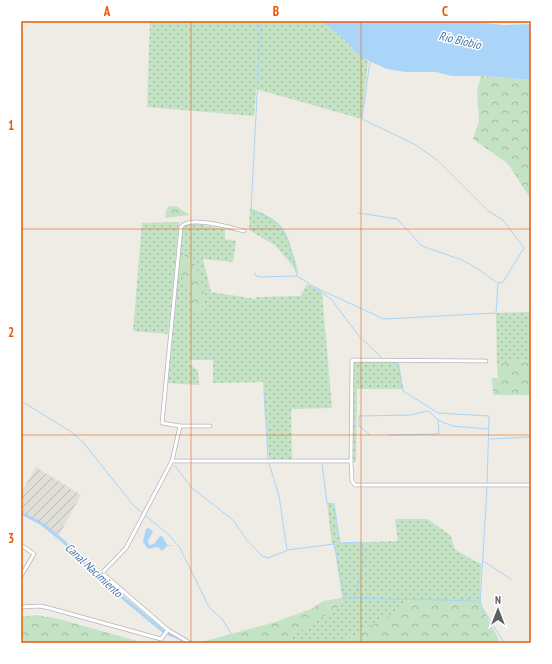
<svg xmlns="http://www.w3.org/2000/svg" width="552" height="664" viewBox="0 0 552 664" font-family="'PT Sans Narrow',sans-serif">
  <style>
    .industrial { fill: url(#industrial-furrows) }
    .grass { fill: url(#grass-dots) }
    .forest { fill: url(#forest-crowns) }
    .sand { fill: url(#sand-dots) }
    .water { fill: #aad4f8 }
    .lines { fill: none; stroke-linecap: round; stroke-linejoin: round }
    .stream { stroke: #aad4f8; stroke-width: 1 }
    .canal { stroke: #aad4f8; stroke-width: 3 }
    .street-casing { stroke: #b5b6ba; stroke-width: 4.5 }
    .street { stroke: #fff; stroke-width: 3 }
    .grid { fill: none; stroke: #e8590c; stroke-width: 1; stroke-opacity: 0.55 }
    .labels { text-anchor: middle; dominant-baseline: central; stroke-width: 3; stroke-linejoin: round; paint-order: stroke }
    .water-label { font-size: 12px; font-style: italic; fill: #4875a9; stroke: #fff }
    .neatline { fill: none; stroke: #e8590c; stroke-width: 1.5 }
    .grid-label { font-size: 13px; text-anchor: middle; font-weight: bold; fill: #e8590c }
  </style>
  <defs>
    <pattern id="industrial-furrows" width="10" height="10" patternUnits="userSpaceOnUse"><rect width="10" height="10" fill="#dfded9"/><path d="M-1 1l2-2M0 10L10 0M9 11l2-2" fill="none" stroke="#b8b7b4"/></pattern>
    <pattern id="grass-dots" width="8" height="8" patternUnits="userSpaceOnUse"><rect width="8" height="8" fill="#c3e3c4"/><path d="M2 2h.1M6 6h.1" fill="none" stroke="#a2bba3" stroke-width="1.8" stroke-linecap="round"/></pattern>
    <pattern id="forest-crowns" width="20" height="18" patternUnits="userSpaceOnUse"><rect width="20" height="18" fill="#c3e3c4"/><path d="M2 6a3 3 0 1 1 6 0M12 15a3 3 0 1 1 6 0" fill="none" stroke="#a2bba3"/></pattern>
    <pattern id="sand-dots" width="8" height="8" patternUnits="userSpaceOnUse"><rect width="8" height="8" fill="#f7f0d6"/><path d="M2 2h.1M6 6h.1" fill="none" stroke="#d6d0ba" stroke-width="1.8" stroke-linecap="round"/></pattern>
  </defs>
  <rect width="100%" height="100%" fill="#eeece4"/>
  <!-- industrial -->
  <polygon class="industrial" points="36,467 81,495 59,535 21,512 21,493"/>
  <!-- grass -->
  <g class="grass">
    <polygon points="150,21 320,21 341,36 357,54 368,61 362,119 256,89 254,116 147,107"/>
    <path d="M250 208C290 222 288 238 299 274L276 246 249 230Z"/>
    <polygon points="179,222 168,334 133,331 142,223"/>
    <polygon points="191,223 225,229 225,239 236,241 233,262 203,259 211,292 256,299 257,297 301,296 307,284 322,293 332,408 291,409 292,459 269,459 263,382 213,383 213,360 191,360 190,364 194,368 198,370 199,385 168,383 182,228 184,225"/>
    <polygon points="531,312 531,360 497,363 496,313"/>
    <polygon points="354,361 399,362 403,389 357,389 356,462 353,462"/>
    <polygon points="327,503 334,504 340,543 398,541 395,519 428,519 451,536 455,550 481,564 480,599 410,600 395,612 342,643 281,643 343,603 334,544 332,544"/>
  </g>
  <!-- forest -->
  <g class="forest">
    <polygon points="481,76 531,80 531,199 508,164 473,139 479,121 477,91"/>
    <polygon points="169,206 176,206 190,215 165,218 166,211"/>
    <path d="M187 253 192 255C196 269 214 301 197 312 191 308 192 302 191 295 187 278 169 271 187 253Z"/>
    <polygon points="531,360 531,395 493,395 492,378 498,378 497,363"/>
    <polygon points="342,598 343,604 281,643 198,643 272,623 311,609 323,601"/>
    <path d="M422 599H480C484 615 494 628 500 643H342L395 612 410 600Z"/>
    <polygon points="36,615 59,619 144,643 21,643 21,617"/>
  </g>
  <!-- sand -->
  <polygon class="sand" points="463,21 531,21 531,24 504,25"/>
  <!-- water -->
  <g class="water">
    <polygon points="320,21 463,21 504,25 531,24 531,80 486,76 452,76 436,72 406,72 387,69 360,57 341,36"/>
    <polygon points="148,528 153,531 148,541 149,545 154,544 160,536 163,537 167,545 173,545 167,546 162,551 158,547 148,549 143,542 146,529"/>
  </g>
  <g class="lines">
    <!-- stream -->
    <g class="stream">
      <polyline points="261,21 251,210 270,218 281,227 289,244 297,276 310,284"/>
      <polyline points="359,213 397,219 422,246 462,260 480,270 497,283"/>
      <polyline points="255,273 256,276 262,277 296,276"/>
      <polyline points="310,285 384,319 496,313 498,283 503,282 524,248 503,220 488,211 437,160 414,144 362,119 370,61"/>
      <polyline points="314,287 331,299 359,336 383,359"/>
      <polyline points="398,363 403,391 438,413 489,416 487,484"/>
      <polyline points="264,392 268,459"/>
      <polyline points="21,401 70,431 83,442 133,505 170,536 180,548 209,607 223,620 234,639 238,643"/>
      <polyline points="370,435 359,426 359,416 411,415 426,411 430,412 438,420 452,426 489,429"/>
      <polyline points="388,435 439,434 438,421"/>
      <polyline points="490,439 531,437"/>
      <polyline points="269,463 279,496 287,550 334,544 345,598 480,601"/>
      <polyline points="322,464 327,503 334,504 340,543 362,542 364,563 354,598"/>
      <polyline points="175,466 192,488 233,520 246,539 262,556 268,558 286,551"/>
      <polyline points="487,487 480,604 504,643"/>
      <polyline points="483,561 511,579"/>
    </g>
    <!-- canal -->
    <g class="canal">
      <polyline points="21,513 42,524 63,541 98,577 164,632"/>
      <polyline points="169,634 179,638 187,643"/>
    </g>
    <defs>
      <g id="street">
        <path d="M180 426 162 423 181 227C189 215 232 228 244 231"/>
        <polyline points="172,461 180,426 210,426"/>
        <polyline points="351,461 352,481 355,485 531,485"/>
        <polyline points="21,545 34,554 21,576"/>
        <polyline points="21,607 40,606 49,608 161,639 168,630"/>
        <polyline points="190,643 168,630 102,573 126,548 172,461 351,461 352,360 486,361"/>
      </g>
    </defs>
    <!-- street casing -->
    <use href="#street" class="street-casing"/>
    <!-- street -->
    <use href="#street" class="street"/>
  </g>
  <!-- grid -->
  <path class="grid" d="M191 21V643M361 21V643M21 229H531M21 435H531"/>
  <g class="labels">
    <!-- water labels -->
    <g class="water-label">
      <text transform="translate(460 40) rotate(13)">Río Biobío</text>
      <text transform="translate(94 570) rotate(43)">Canal Nacimiento</text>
    </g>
  </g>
  <!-- border -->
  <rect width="552" height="664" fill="none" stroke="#ffffff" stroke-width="44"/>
  <!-- north arrow -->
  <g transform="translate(498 610)" stroke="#ffffff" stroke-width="3" paint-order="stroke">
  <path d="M0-3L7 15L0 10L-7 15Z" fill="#5c5f64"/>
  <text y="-6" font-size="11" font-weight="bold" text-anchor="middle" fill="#5c5f64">N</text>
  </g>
  <rect x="22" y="22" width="508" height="620" class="neatline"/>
  <g class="grid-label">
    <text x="107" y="16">A</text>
    <text x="276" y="16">B</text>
    <text x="445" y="16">C</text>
    <text x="11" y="130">1</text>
    <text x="11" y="337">2</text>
    <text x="11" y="543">3</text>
  </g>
</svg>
